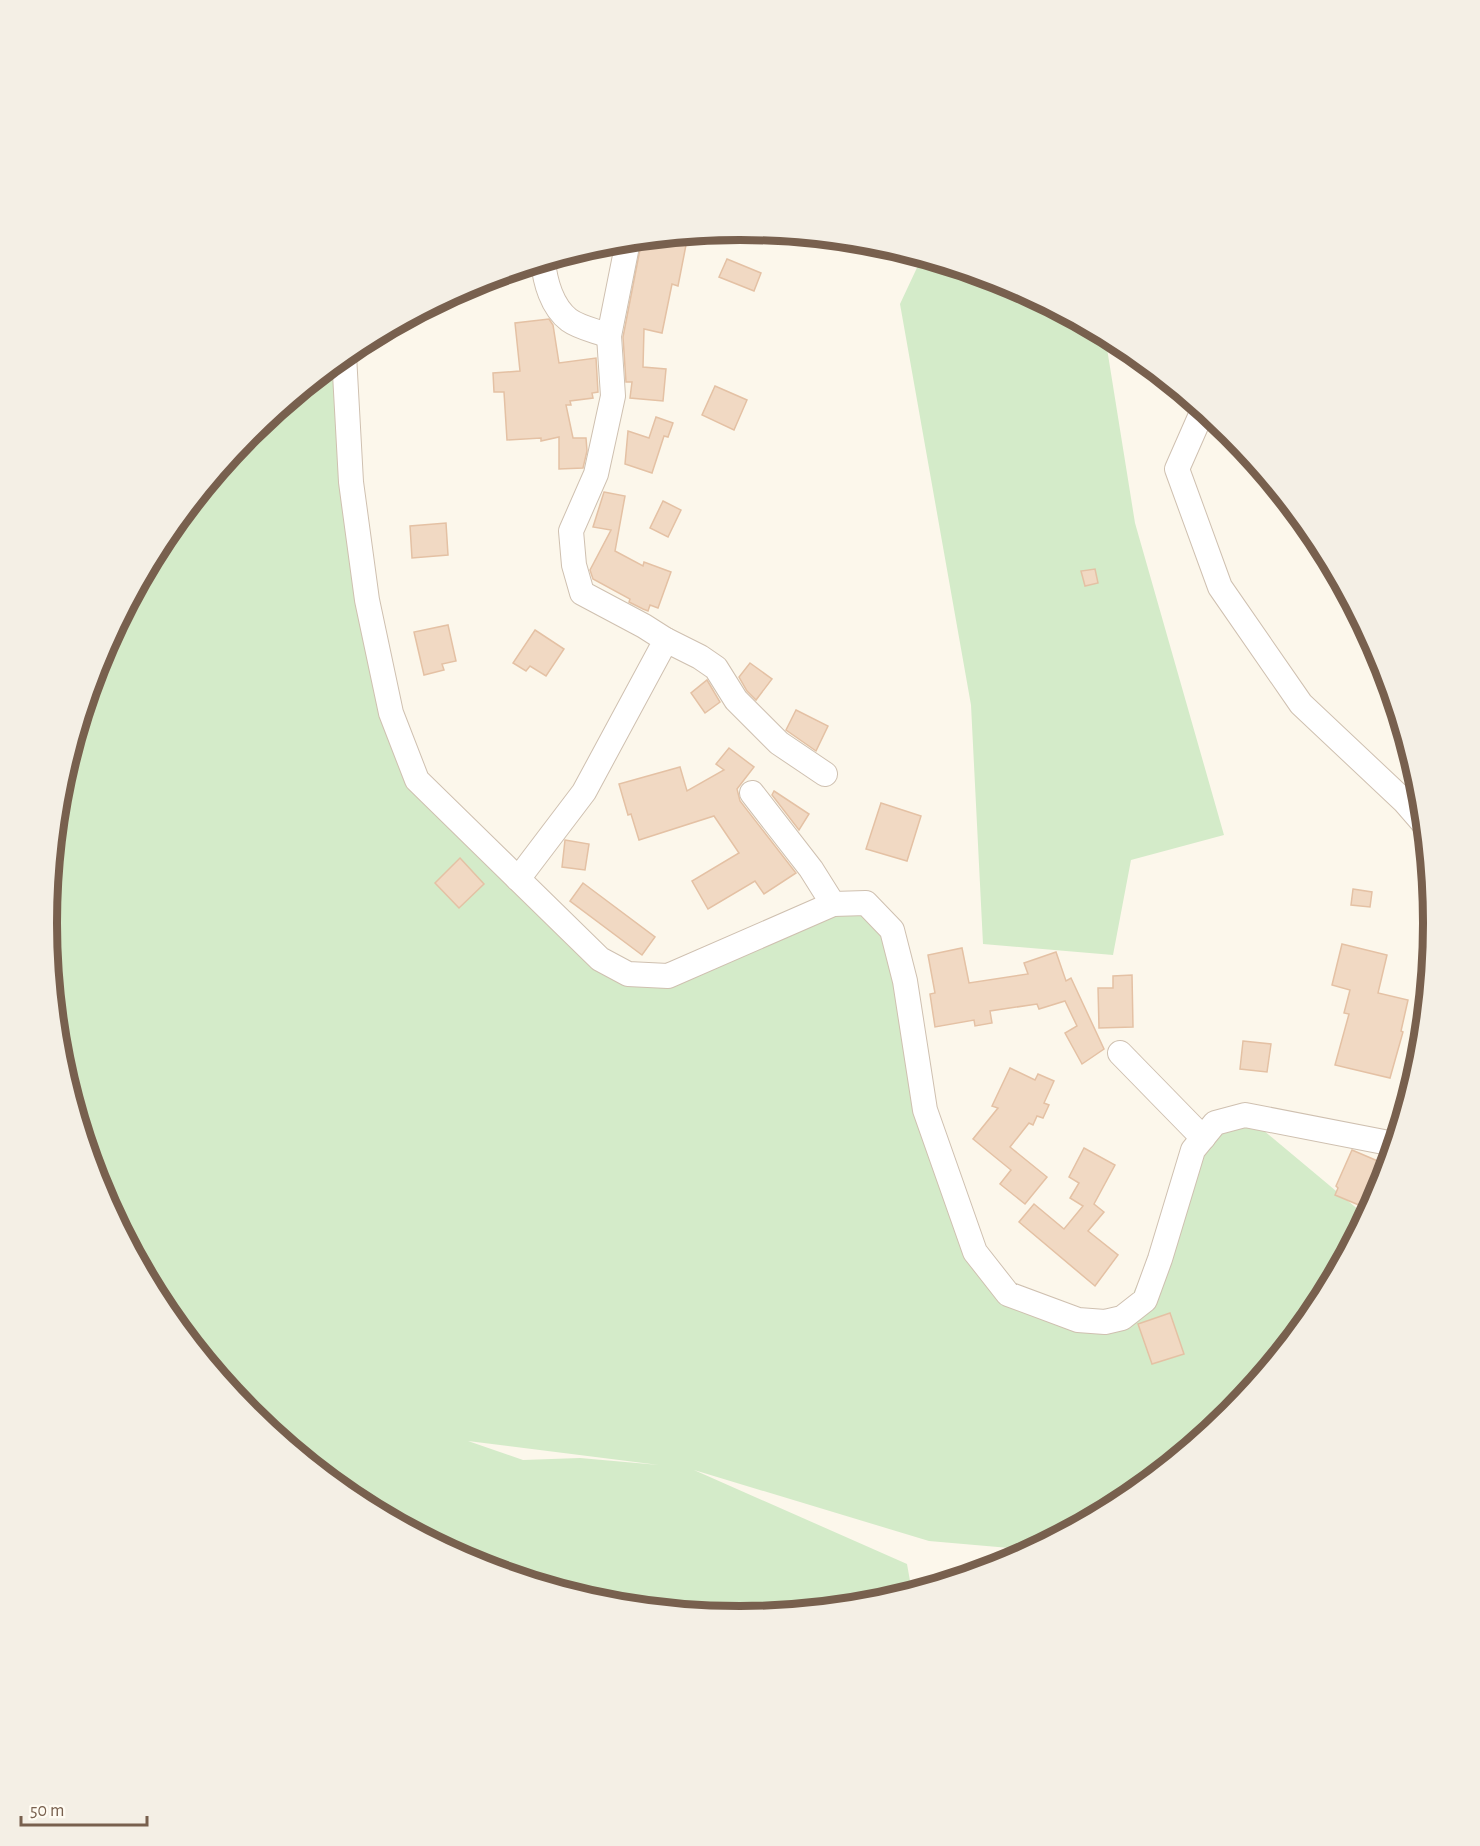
<svg xmlns="http://www.w3.org/2000/svg" width="1480" height="1846" viewBox="0 0 1480 1846" font-family="'Alegreya Sans',sans-serif">
  <style>
    .green { fill: #d4ebc9; fill-rule: evenodd }
    .building { fill: #f1d9c3; stroke: #e4c1a4; stroke-width: 1.5 }
    .lines { fill: none; stroke-linecap: round; stroke-linejoin: round }
    .minor-casing { stroke: #cfc0b0; stroke-width: 26 }
    .minor { stroke: #fff; stroke-width: 24 }
    .rim { fill: none; stroke: #78604e; stroke-width: 8 }
  </style>
  <rect width="100%" height="100%" fill="#fcf7eb"/>
  <!-- green -->
  <g class="green">
    <polygon points="922,257 1006,282 1105,336 1135,523 1224,835 1131,860 1113,955 983,944 971,705 900,304"/>
    <path d="M347 353 372 625 417 780 600 959 668 976 833 904 881 919 964 1220 1008 1294 1122 1318 1203 1138 1245 1115 1366 1216 1316 1309 1230 1414 1125 1500 1031 1550 929 1541 694 1470 907 1564 912 1592 875 1603 740 1616 604 1603 474 1564 354 1499 249 1413 163 1308 99 1188 60 1058 47 923 60 787 99 657 164 537 250 432ZM468 1441 659 1465 580 1458 523 1460Z"/>
  </g>
  <!-- building -->
  <g class="building">
    <polygon points="653,238 686,245 678,286 672,284 662,333 644,329 643,367 666,369 663,401 630,398 632,382 626,382 623,337 642,239"/>
    <polygon points="727,259 761,273 754,291 719,277"/>
    <polygon points="549,319 553,325 559,363 596,358 598,392 592,393 593,398 570,401 571,405 566,405 573,438 586,438 587,451 583,468 559,469 559,437 541,441 541,438 507,440 504,392 494,392 493,373 520,371 515,323"/>
    <polygon points="715,386 747,400 734,430 702,415"/>
    <polygon points="656,417 673,423 668,437 664,436 652,473 625,464 628,431 649,438"/>
    <polygon points="604,492 625,496 615,551 643,566 644,562 671,572 658,608 650,605 648,611 643,609 629,602 630,599 593,579 590,570 611,530 593,527"/>
    <polygon points="663,501 681,510 668,537 650,528"/>
    <polygon points="446,523 448,555 412,558 410,526"/>
    <polygon points="1095,569 1098,583 1085,586 1081,571"/>
    <polygon points="448,625 456,661 442,664 444,670 424,675 414,632"/>
    <polygon points="535,630 564,649 546,676 530,666 526,671 513,663"/>
    <polygon points="750,663 772,679 756,700 747,691 739,677"/>
    <polygon points="707,680 720,702 705,713 691,693"/>
    <polygon points="796,710 828,726 816,751 786,730"/>
    <polygon points="729,748 754,767 737,789 740,801 796,873 764,894 755,881 708,909 692,881 739,853 714,816 639,840 631,814 628,815 619,784 680,767 687,791 724,770 716,764"/>
    <polygon points="774,791 809,814 799,830 772,795"/>
    <polygon points="881,803 921,816 907,861 866,849"/>
    <polygon points="565,840 589,844 585,870 562,867"/>
    <polygon points="460,858 484,884 459,908 435,883"/>
    <polygon points="583,883 655,937 642,955 570,901"/>
    <polygon points="1353,889 1372,892 1370,907 1351,905"/>
    <polygon points="1342,944 1387,955 1378,993 1408,1000 1401,1031 1403,1032 1390,1078 1335,1065 1349,1014 1344,1013 1350,990 1332,985"/>
    <polygon points="962,948 969,983 1028,974 1024,963 1056,952 1066,981 1071,978 1104,1049 1082,1064 1065,1033 1077,1026 1065,1001 1039,1009 1037,1004 990,1011 992,1023 975,1026 974,1020 935,1027 930,994 935,993 928,955"/>
    <polygon points="1132,975 1133,1027 1099,1028 1098,988 1113,988 1113,976"/>
    <polygon points="1243,1041 1271,1044 1267,1072 1240,1069"/>
    <polygon points="1010,1068 1035,1080 1038,1074 1054,1081 1044,1103 1049,1105 1043,1118 1037,1116 1033,1125 1029,1123 1010,1147 1047,1177 1025,1204 1000,1184 1011,1170 973,1139 998,1108 992,1106"/>
    <polygon points="1084,1148 1115,1165 1094,1204 1104,1212 1088,1231 1118,1255 1095,1286 1019,1222 1034,1204 1064,1229 1083,1206 1070,1198 1079,1183 1069,1177"/>
    <polygon points="1352,1150 1387,1165 1366,1208 1335,1195 1338,1188 1336,1186"/>
    <polygon points="1170,1313 1184,1354 1152,1364 1138,1324"/>
  </g>
  <g class="lines">
    <defs>
      <g id="minor">
        <path d="M543 261C545 282 552 307 569 320 580 328 597 331 609 336"/>
        <polyline points="344,355 351,482 367,600 391,713 417,780 600,959 628,974 668,976 833,904 866,903 892,930 905,981 925,1110 975,1252 1008,1294 1078,1320 1105,1322 1122,1318 1145,1300 1160,1259 1193,1150 1215,1123 1245,1115 1394,1144"/>
        <polyline points="1203,410 1177,469 1220,587 1301,704 1404,801 1424,824"/>
        <polyline points="666,640 700,657 716,668 736,700 779,743 825,774"/>
        <polyline points="752,793 811,869 833,904"/>
        <polyline points="518,879 584,792 666,640 644,626 582,593 574,565 571,531 596,474 613,396 609,336 628,241"/>
        <polyline points="1120,1053 1203,1138"/>
      </g>
    </defs>
    <!-- minor casing -->
    <use href="#minor" class="minor-casing"/>
    <!-- minor -->
    <use href="#minor" class="minor"/>
  </g>
  <!-- crop -->
  <path d="M0 0H1480V1846H0ZM57 923a683 683 0 1 1 1366 0a683 683 0 1 1-1366 0Z" fill="#f4efe5" fill-rule="evenodd"/>
  <path class="rim" d="M57 923a683 683 0 1 1 1366 0a683 683 0 1 1-1366 0Z"/>
  <!-- scale -->
  <path d="M21 1816v9h126v-9" fill="none" stroke="#78604e" stroke-width="3"/>
  <text x="30" y="1816" font-size="18" fill="#78604e" stroke="#fffbf2" stroke-width="4.5" paint-order="stroke">50 m</text>
</svg>
